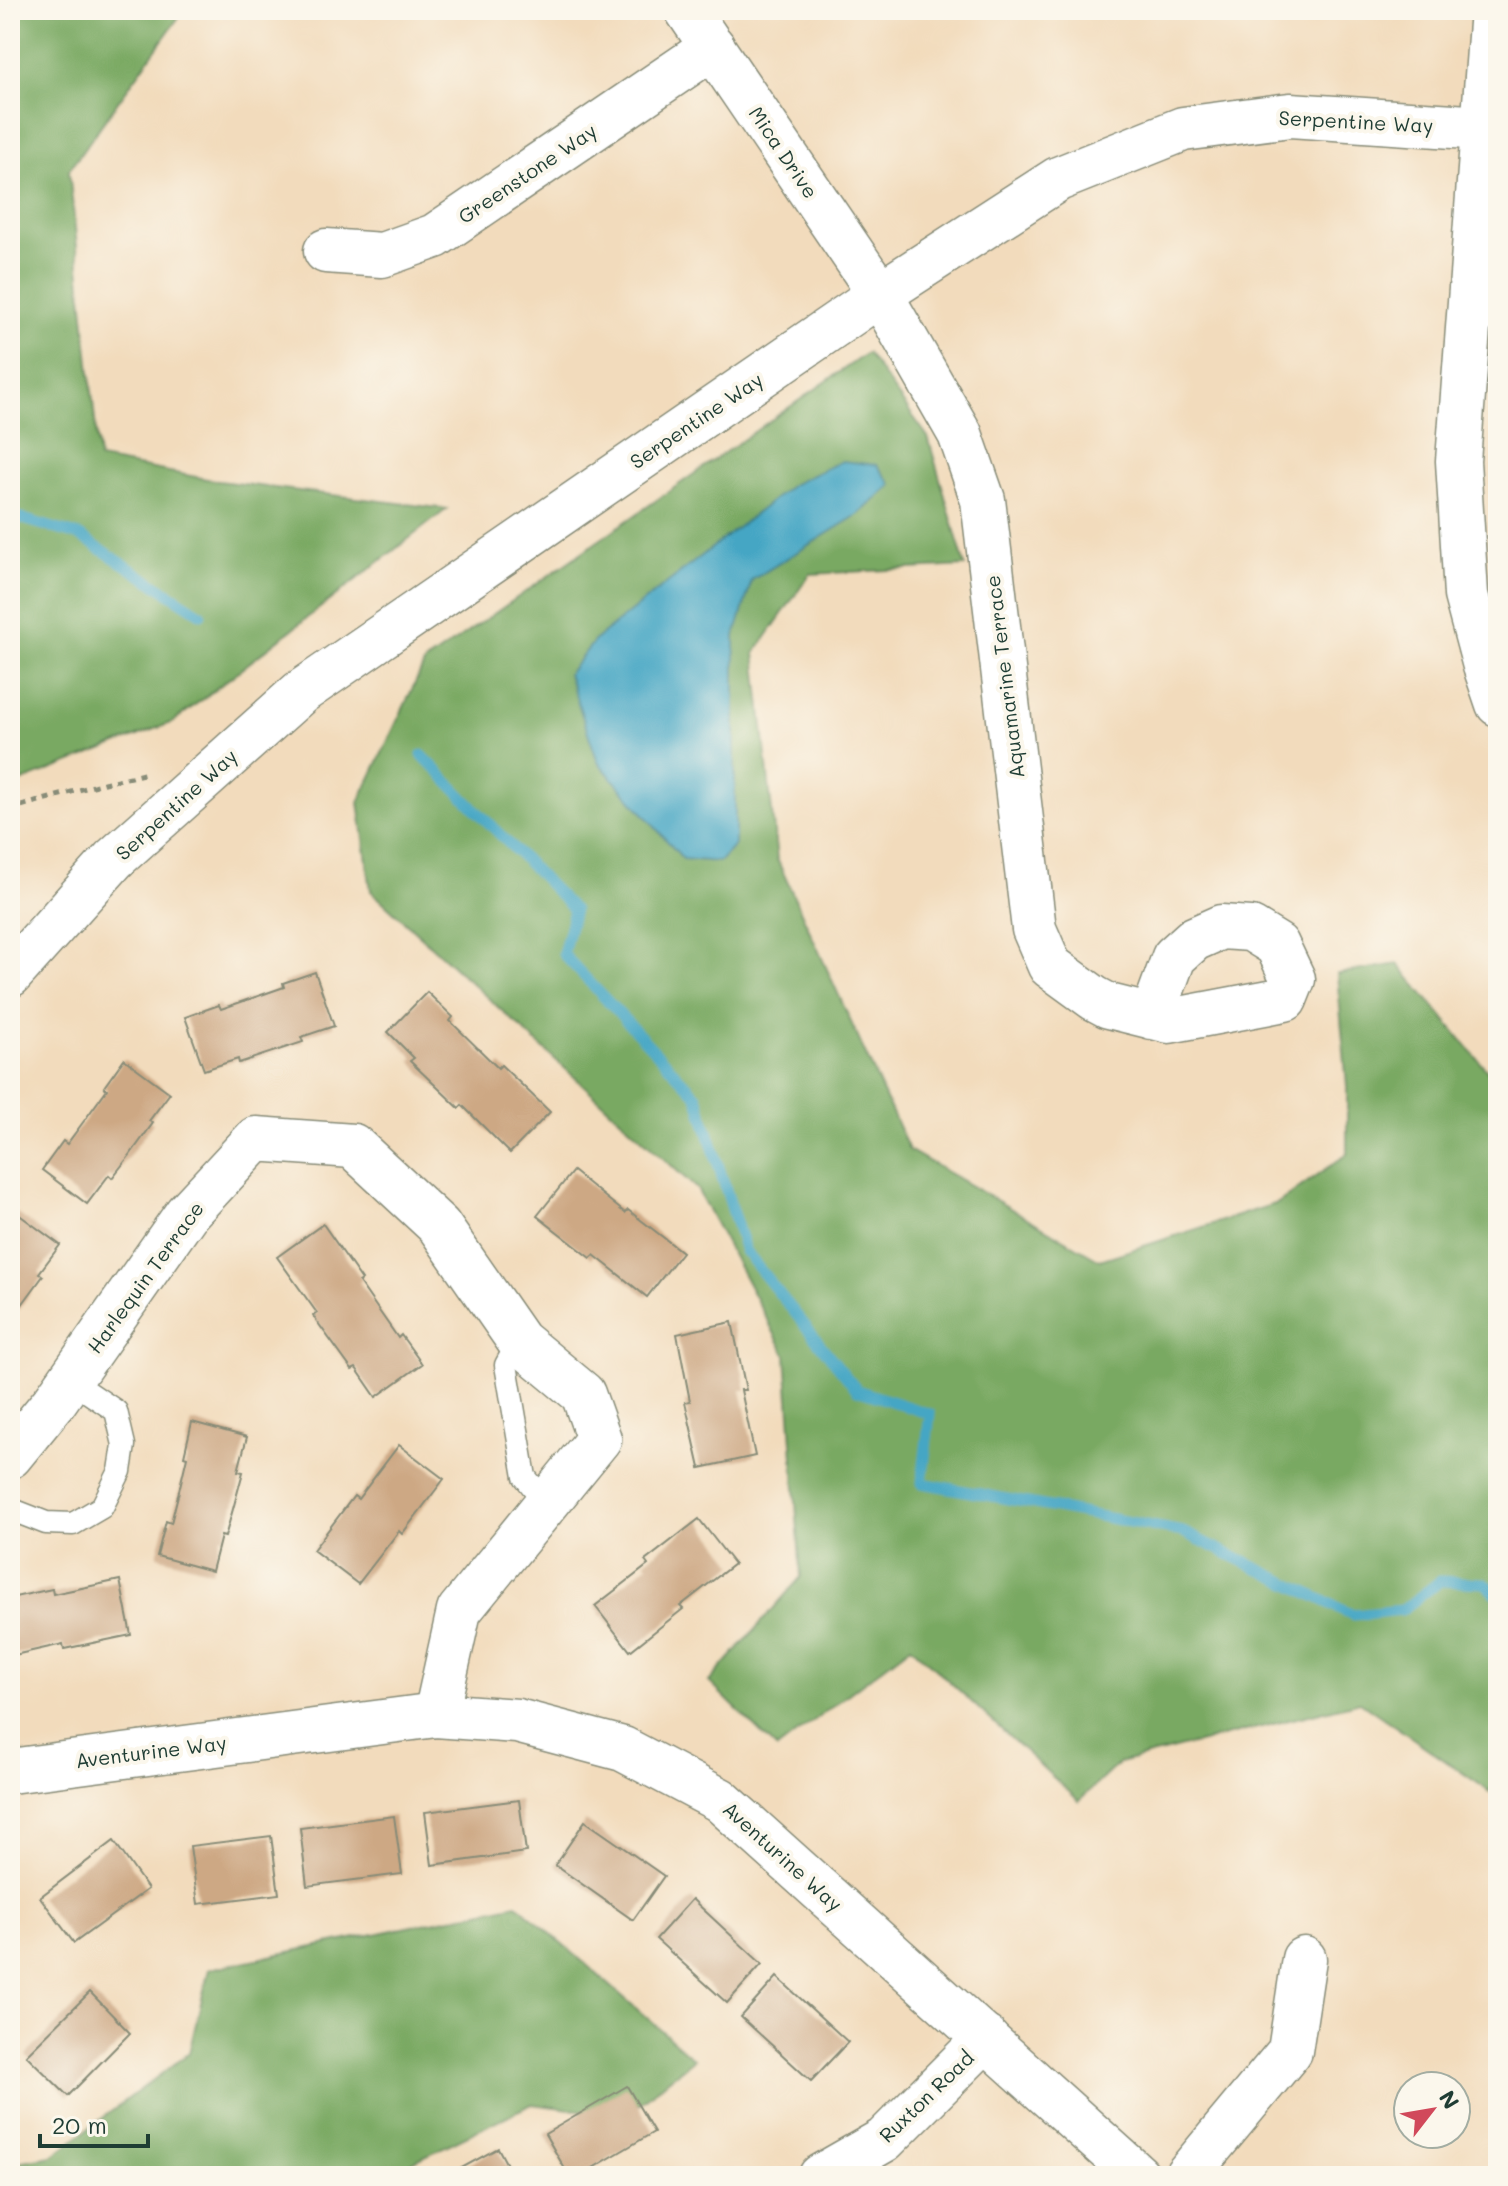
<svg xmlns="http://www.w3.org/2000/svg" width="1508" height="2186" viewBox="0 0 1508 2186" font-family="Mali,sans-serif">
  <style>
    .forest { fill: #79a962; stroke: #4c734b; stroke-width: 2 }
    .water { fill: #45a6c4; stroke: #32727c; stroke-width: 2 }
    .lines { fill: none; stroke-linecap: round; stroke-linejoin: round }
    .stream { stroke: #45a6c4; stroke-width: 11 }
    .building { fill: #cda884 }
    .service-casing { stroke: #888c78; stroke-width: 25 }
    .minor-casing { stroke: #888c78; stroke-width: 47 }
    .path { stroke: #888c78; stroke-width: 5; stroke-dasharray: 6 6; stroke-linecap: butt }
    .service { stroke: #fff; stroke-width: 22 }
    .minor { stroke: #fff; stroke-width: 44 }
    .labels { text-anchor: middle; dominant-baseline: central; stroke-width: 8; stroke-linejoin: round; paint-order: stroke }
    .street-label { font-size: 20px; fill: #1f3d34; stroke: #fbf7ec }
  </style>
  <rect width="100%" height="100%" fill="#fbf7ec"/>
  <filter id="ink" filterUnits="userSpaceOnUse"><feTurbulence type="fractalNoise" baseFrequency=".0125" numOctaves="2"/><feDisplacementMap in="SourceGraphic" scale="16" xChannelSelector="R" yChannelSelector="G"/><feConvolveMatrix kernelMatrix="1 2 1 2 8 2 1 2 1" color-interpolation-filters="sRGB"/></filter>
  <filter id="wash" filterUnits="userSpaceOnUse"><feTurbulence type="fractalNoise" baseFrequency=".006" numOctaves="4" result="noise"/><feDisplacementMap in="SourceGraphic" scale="32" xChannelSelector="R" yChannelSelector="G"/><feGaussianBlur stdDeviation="1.8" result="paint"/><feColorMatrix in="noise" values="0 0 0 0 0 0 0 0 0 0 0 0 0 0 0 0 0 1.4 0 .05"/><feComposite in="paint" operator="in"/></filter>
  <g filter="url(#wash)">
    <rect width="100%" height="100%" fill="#f2dbbc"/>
    <!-- forest -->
    <g class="forest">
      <polygon points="10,10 184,10 69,170 99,459 218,481 447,509 173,722 18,783 10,781"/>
      <polygon points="867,353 928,437 965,566 810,574 755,653 777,859 909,1150 1100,1260 1278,1203 1347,1154 1347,1086 1337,974 1398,964 1498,1083 1498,1797 1360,1702 1119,1763 1079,1801 911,1646 777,1749 709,1682 801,1577 786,1355 697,1189 371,891 359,802 425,662"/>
      <polygon points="517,1904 694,2059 624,2116 532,2104 384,2176 10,2176 10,2163 52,2156 189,2053 209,1969"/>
    </g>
    <!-- water -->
    <polygon class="water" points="842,461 877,465 892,485 859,514 752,580 735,636 735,845 719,862 683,859 598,762 568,674 596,639 793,484"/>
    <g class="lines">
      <!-- stream -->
      <g class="stream">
        <polyline points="10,515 80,536 201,614"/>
        <polyline points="422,755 574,910 563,954 697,1096 745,1251 857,1390 930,1414 922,1483 1183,1532 1353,1615 1402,1610 1440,1581 1485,1583 1498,1596"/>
      </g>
    </g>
    <g id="blocks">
      <!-- building -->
      <g class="building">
        <polygon points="315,972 334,1026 301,1037 303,1042 239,1063 238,1059 204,1070 185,1017 219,1005 221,1009 284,987 283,983"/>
        <polygon points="427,992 453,1017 450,1021 498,1068 501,1065 550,1112 510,1153 462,1105 459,1108 410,1061 414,1058 388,1032"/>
        <polygon points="124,1059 170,1093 149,1121 153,1123 130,1155 112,1178 109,1175 87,1204 42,1170 63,1141 67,1144 84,1121 107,1089 104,1087"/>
        <polygon points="573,1171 625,1213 628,1210 682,1252 647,1297 594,1255 591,1258 537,1216"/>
        <polygon points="14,1211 60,1245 39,1273 43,1276 10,1321 10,1218"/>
        <polygon points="323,1224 362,1280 359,1282 398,1338 401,1335 422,1364 376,1397 356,1368 352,1370 313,1316 317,1313 277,1257"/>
        <polygon points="732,1322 746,1390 741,1390 755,1456 700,1468 685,1402 690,1401 677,1334"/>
        <polygon points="192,1422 247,1437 238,1471 243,1472 233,1509 225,1537 221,1536 212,1571 157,1556 166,1521 171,1523 178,1495 187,1457 184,1456"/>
        <polygon points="399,1445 444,1479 402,1534 399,1531 358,1584 313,1550 354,1496 358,1499"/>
        <polygon points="699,1519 734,1564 680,1606 683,1609 630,1651 595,1606 648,1565 645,1561"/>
        <polygon points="120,1580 131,1635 64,1649 63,1644 10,1656 10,1598 52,1589 53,1594"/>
        <polygon points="519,1800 526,1852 432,1865 425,1812"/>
        <polygon points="394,1816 402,1874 307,1886 300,1828"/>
        <polygon points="585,1821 664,1876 633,1920 555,1865"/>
        <polygon points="271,1836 279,1894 198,1904 190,1846"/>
        <polygon points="114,1841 148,1889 74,1943 40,1897"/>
        <polygon points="692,1899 762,1964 727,2003 656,1939"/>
        <polygon points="777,1977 848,2042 811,2081 741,2017"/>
        <polygon points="90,1992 130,2033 68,2096 26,2055"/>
        <polygon points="627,2086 654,2132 579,2176 569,2176 545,2134"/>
        <polygon points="498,2148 513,2176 447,2176"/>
      </g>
    </g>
  </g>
  <g filter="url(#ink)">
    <use href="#blocks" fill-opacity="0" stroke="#888c78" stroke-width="2"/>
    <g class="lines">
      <defs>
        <g id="service">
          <polyline points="519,1341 506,1365 525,1477 546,1503"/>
          <polyline points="10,1509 46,1523 73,1524 102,1507 120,1471 124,1445 116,1411 70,1380"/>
        </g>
        <g id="minor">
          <polyline points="687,10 880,294 960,434 983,500 1034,929 1050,966 1094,998 1109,1006 1169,1021 1285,999 1293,979 1277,945 1251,929 1221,927 1194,939 1174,957 1152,1017"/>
          <polyline points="1492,10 1458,461 1466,595 1485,666 1498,704"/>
          <polyline points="326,251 382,255 435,236 713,47"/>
          <polyline points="10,975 114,859 301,692 880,294 1058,179 1183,129 1290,115 1498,129"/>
          <polyline points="10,1456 55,1401 187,1213 256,1139 353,1146 439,1226 519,1341 583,1394 599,1439 459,1611 436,1715"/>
          <polyline points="10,1771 436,1715 517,1721 623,1749 720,1800 1138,2176"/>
          <polyline points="821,2176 884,2140 986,2038"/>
          <polyline points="1186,2176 1290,2051 1304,1959"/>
        </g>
      </defs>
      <!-- service casing -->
      <use href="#service" class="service-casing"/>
      <!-- minor casing -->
      <use href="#minor" class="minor-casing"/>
      <!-- path -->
      <polyline class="path" points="10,809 104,783 148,773"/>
      <!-- service -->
      <use href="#service" class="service"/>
      <!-- minor -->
      <use href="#minor" class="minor"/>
    </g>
  </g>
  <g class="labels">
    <!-- street labels -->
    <g class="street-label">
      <text transform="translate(1356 121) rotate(3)">Serpentine Way</text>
      <text transform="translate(784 152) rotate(56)">Mica Drive</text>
      <text transform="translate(527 173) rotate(-34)">Greenstone Way</text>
      <text transform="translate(696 420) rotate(-34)">Serpentine Way</text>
      <text transform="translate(1004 677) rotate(-97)">Aquamarine Terrace</text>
      <text transform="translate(176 804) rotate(-42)">Serpentine Way</text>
      <text transform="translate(145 1277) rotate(-54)">Harlequin Terrace</text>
      <text transform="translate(151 1751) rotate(-7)">Aventurine Way</text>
      <text transform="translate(783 1856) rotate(42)">Aventurine Way</text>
      <text transform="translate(926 2096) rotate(-44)">Ruxton Road</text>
    </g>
  </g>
  <!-- margin -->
  <rect width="1508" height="2186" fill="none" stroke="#fbf7ec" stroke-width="40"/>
  <!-- north arrow -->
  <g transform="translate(1432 2110) rotate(59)"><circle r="38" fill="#fbf7ec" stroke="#a3ada2" stroke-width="2"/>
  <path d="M0-6L14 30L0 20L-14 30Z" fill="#d1495b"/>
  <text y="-12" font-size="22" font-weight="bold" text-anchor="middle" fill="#1f3d34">N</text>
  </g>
  <!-- scale -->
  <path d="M40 2134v12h108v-12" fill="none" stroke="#1f3d34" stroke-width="4"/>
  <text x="52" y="2134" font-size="24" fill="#1f3d34" stroke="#fbf7ec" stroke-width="6" paint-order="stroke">20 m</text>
</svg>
